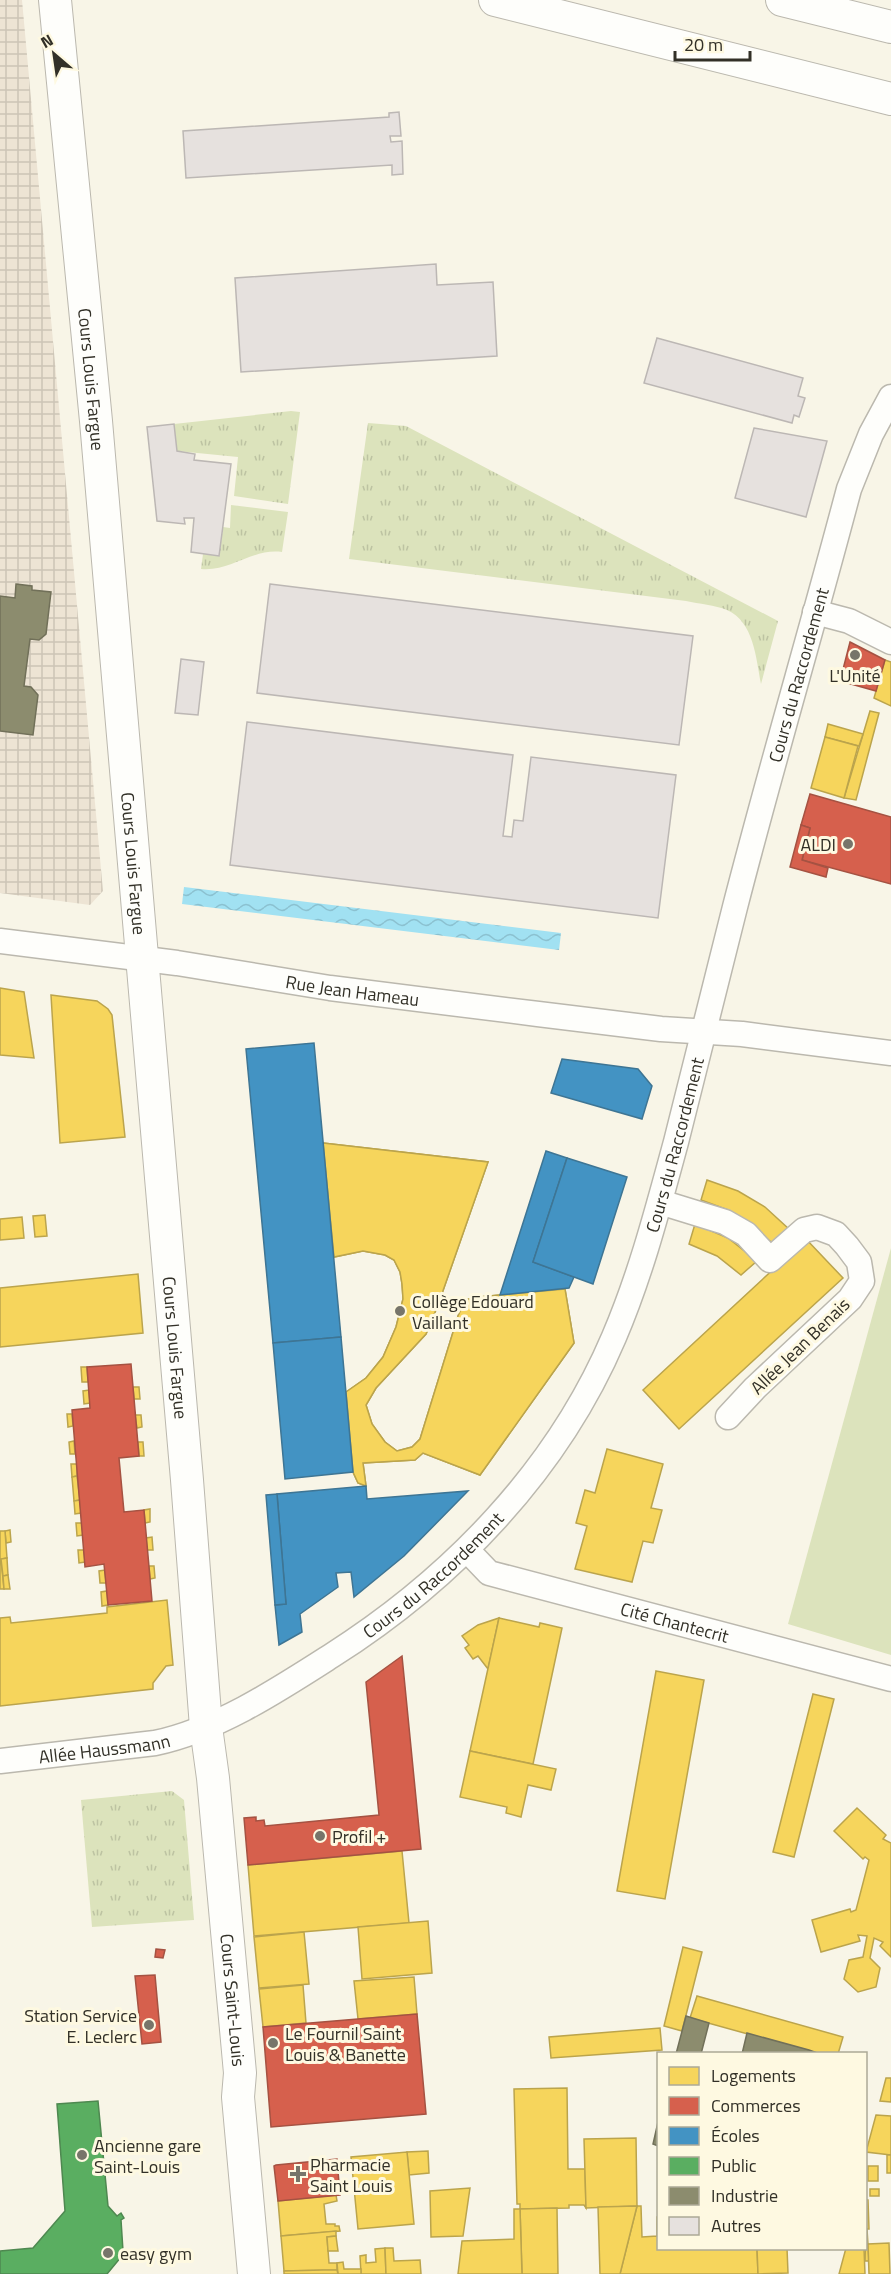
<svg xmlns="http://www.w3.org/2000/svg" width="891" height="2274" viewBox="0 0 891 2274" font-family="'Titillium Web',sans-serif">
<style>
.industrial{fill:url(#industrial-grid)}
.grass{fill:url(#grass-tufts)}
.green{fill:#dce3bc}
.water{fill:url(#water-waves)}
.homes{fill:#f6d55c;stroke:#bba44c;stroke-width:1.5}
.shops{fill:#d6604d;stroke:#a55242;stroke-width:1.5}
.schools{fill:#4393c3;stroke:#3e7594;stroke-width:1.5}
.public{fill:#5aae61;stroke:#4e8850;stroke-width:1.5}
.industry{fill:#8c8c6e;stroke:#717059;stroke-width:1.5}
.building{fill:#e6e1de;stroke:#bcb7b4;stroke-width:1.5}
.lines{fill:none;stroke-linecap:round;stroke-linejoin:round}
.minor-casing{stroke:#bbb8ae;stroke-width:27}
.major-casing{stroke:#bbb8ae;stroke-width:34}
.minor{stroke:#fefefb;stroke-width:24}
.major{stroke:#fefefb;stroke-width:32}
.poi-dot{fill:#77756a;stroke:#fef9e1;stroke-width:2}
.labels{text-anchor:middle;dominant-baseline:central;stroke-width:6;stroke-linejoin:round;paint-order:stroke}
.street-label{font-size:18px;fill:#323027;stroke:#fef9e1}
.poi-label{font-size:18px;fill:#323027;stroke:#fef9e1;text-anchor:start}
</style>
<defs>
<pattern id="industrial-grid" width="8" height="8" patternUnits="userSpaceOnUse" patternTransform="scale(1.5)"><rect width="8" height="8" fill="#ede4d4"/><path d="M0 4h8M4 0v8" fill="none" stroke="#ccc4b6"/></pattern>
<pattern id="grass-tufts" width="24" height="20" patternUnits="userSpaceOnUse" patternTransform="scale(1.5)"><rect width="24" height="20" fill="#dce3bc"/><path d="M3 7l-1-3M5 7V3M7 7l1-3M15 17l-1-3M17 17v-4M19 17l1-3" fill="none" stroke="#bdc3a2"/></pattern>
<pattern id="water-waves" width="16" height="10" patternUnits="userSpaceOnUse" patternTransform="scale(1.5)"><rect width="16" height="10" fill="#a1e1f2"/><path d="M0 5q4-4 8 0t8 0" fill="none" stroke="#8bc1d0"/></pattern>
</defs>
<rect width="100%" height="100%" fill="#f8f5e7"/>
<path class="industrial" d="M0,0h22l81,891 -13,14 -90,-12z"/>
<g class="grass">
<path d="M291,411l9,1 -12,92 -54,-8 4,-39 -61,-6 -3,-27z"/>
<path d="M368,423l38,3 372,195 -17,63c-5,-26 -7,-62 -34,-74 -12,-5 -28,-6 -41,-9l-337,-42z"/>
<path d="M231,505l57,7 -6,40c-29,-4 -52,20 -81,17l2,-15 16,2 4,-29 7,1z"/>
<path d="M172,1791l12,9 10,120 -102,7 -11,-127z"/>
</g>
<path class="green" d="M891,1248v407l-103,-31z"/>
<path class="water" d="M184,887l377,46 -2,17 -377,-46z"/>
<g class="homes">
<path d="M885,660l6,2v44l-17,-8z"/>
<path d="M870,711l9,2 -23,87 -12,-2z"/>
<path d="M828,724l35,10 -4,12 -34,-9z"/>
<path d="M825,737l33,9 -14,52 -33,-10z"/>
<path d="M0,988l24,4 10,66 -34,-3z"/>
<path d="M51,995l46,6 11,8 4,6 13,122 -65,6z"/>
<path d="M323,1143l165,19 -50,143 -12,29 -50,54 -10,17 6,19 13,18 12,9 15,-4 8,-8 38,-123 7,-16 14,-3 86,-8 9,54 -94,132 -57,-22 -8,7 -52,3 3,23 -8,-3 -5,-11 -7,-80 20,-14 17,-21 13,-30 7,-28 -1,-15 -2,-12 -6,-12 -9,-5 -22,-4 -29,6z"/>
<path d="M323,1143l165,19 -50,143 -12,29 -50,54 -10,17 6,19 13,18 12,9 15,-4 8,-8 38,-123 7,-16 14,-3 86,-8 9,54 -94,132 -57,-22 -8,7 -52,3 3,23 -8,-3 -5,-11 -7,-80 20,-14 17,-21 13,-30 7,-28 -1,-15 -2,-12 -6,-12 -9,-5 -22,-4 -29,6z"/>
<path d="M707,1180l31,11 27,16 25,23 -16,14 -46,-34 -27,-10z"/>
<path d="M45,1215l2,21 -12,1 -2,-21z"/>
<path d="M22,1217l2,21 -24,2v-21z"/>
<path d="M695,1224l33,14 29,23 -16,14 -24,-19 -28,-12z"/>
<path d="M806,1239l37,39 -164,151 -36,-39z"/>
<path d="M138,1274l5,59 -143,14v-59z"/>
<path d="M81,1367h6l1,15h-6z"/>
<path d="M133,1387h6l1,12h-6z"/>
<path d="M89,1390l1,13 -6,1 -1,-13z"/>
<path d="M67,1414h5l1,12 -5,1z"/>
<path d="M135,1415h6l1,12 -5,1z"/>
<path d="M74,1441l1,13h-5l-1,-12z"/>
<path d="M138,1442h5l1,14h-5z"/>
<path d="M607,1449l56,15 -12,44 11,2 -9,33 -10,-2 -11,41 -57,-13 12,-43 -11,-3 9,-33 10,3z"/>
<path d="M71,1464h6v12l-5,1z"/>
<path d="M77,1476l3,24 -6,1 -2,-24z"/>
<path d="M80,1500l1,13 -6,1 -1,-13z"/>
<path d="M150,1509v13l-5,1 -1,-13z"/>
<path d="M76,1523h6l1,12 -6,1z"/>
<path d="M10,1530l1,12 -5,1 -1,-12z"/>
<path d="M0,1531h5l2,27 -6,1 3,30h-4z"/>
<path d="M152,1537l1,13h-6l-1,-12z"/>
<path d="M78,1550h6l1,12 -6,1z"/>
<path d="M7,1558l1,17 -5,1 -2,-17z"/>
<path d="M149,1566h5l1,12 -5,1z"/>
<path d="M105,1570l1,13h-6l-1,-12z"/>
<path d="M8,1575l2,14h-6l-1,-13z"/>
<path d="M107,1591l1,14 -6,1 -1,-14z"/>
<path d="M167,1600l6,65 -7,1 -13,17v6l-153,17v-88l10,-1 1,6 96,-10v-6z"/>
<path d="M499,1618l-11,51 -10,-13 -5,3 -8,-11 4,-3 -7,-9 16,-11z"/>
<path d="M499,1618l40,9 1,-4 22,5 -29,136 -63,-13z"/>
<path d="M656,1671l48,9 -39,219 -48,-8z"/>
<path d="M813,1694l21,5 -40,158 -21,-5z"/>
<path d="M470,1751l86,18 -5,21 -23,-5 -7,32 -15,-4 1,-6 -47,-10z"/>
<path d="M857,1808l29,27 -3,4 8,4v114l-11,-11 3,-4 -9,-4 -4,20 10,10 -4,19 -18,5 -14,-13 5,-19 14,-3 4,-21 -9,-1 2,6 -39,11 -9,-32 38,-11 1,3 5,-2 13,-50 -4,-3 -2,2 -29,-28z"/>
<path d="M402,1851l7,72 -155,13 -6,-71z"/>
<path d="M428,1921l4,52 -70,6 -4,-52z"/>
<path d="M304,1932l5,52 -50,4 -5,-51z"/>
<path d="M683,1947l19,5 -20,79 -18,-5z"/>
<path d="M414,1977l3,37 -59,5 -4,-38z"/>
<path d="M303,1985l3,38 -43,4 -4,-38z"/>
<path d="M697,1996l146,41 -5,17h-18l-130,-36z"/>
<path d="M660,2028l2,22 -111,8 -2,-21z"/>
<path d="M886,2078h5v24l-11,-1z"/>
<path d="M567,2088l1,81h17l1,39 -2,-3h-15v3l-49,1v-5h-3l-3,-115z"/>
<path d="M876,2115l15,1v39l-25,-3z"/>
<path d="M636,2138l1,68 -51,2 -2,-69z"/>
<path d="M428,2151l1,22 -20,2 -2,-23z"/>
<path d="M407,2152l7,72 -56,5 -7,-72z"/>
<rect x="887" y="2155" width="4" height="18"/>
<rect x="868" y="2166" width="10" height="15"/>
<path d="M470,2188l-7,48 -32,1 -1,-46z"/>
<rect x="870" y="2189" width="9" height="7"/>
<path d="M336,2195l1,6 -13,3 2,20h9v2h4l1,5 -59,5 -3,-35z"/>
<path d="M866,2200h2l1,29h-3z"/>
<path d="M637,2206h4l1,31 15,-1v-19h1v31h99l1,26h-138z"/>
<path d="M637,2206l-17,68h-20l-2,-67z"/>
<path d="M557,2208l1,66h-36l-2,-65z"/>
<path d="M514,2209h6l2,65h-64l4,-33 52,-2z"/>
<path d="M866,2229h1l2,32h-4z"/>
<path d="M336,2231v5l-9,1 2,26h8v7l-53,1 -3,-35z"/>
<path d="M336,2236l2,15h-10l-1,-14z"/>
<path d="M889,2243l1,31h-21l-1,-30z"/>
<path d="M385,2248l1,26h-25l-1,-18 6,-1v8l10,-1 -1,-13z"/>
<path d="M385,2248h8l1,13 26,-1 1,14h-35z"/>
<path d="M757,2248h30l1,25 -30,1z"/>
<path d="M846,2248h18l1,26h-26z"/>
<path d="M343,2262l1,7h17v5h-23l-1,-11z"/>
<path d="M323,2270h14l1,4h-54v-3z"/>
</g>
<g class="shops">
<path d="M850,642l35,18 -9,31 -36,-10z"/>
<path d="M810,794l81,23v67l-89,-24 8,-32 -9,-3z"/>
<path d="M801,825l9,3 -8,32 26,8 -2,9 -36,-10z"/>
<path d="M131,1364l8,92 -20,2 5,54 20,-2 8,91 -44,4 -4,-41 -19,3 -13,-157 18,-2 -3,-41z"/>
<path d="M402,1656l19,193 -173,16 -4,-47 12,-1v4l8,-1 1,6 114,-11 -13,-133z"/>
<path d="M156,1949l9,1 -2,8 -8,-1z"/>
<path d="M155,1975l6,67 -19,2 -7,-68z"/>
<path d="M417,2014l9,100 -155,13 -8,-100z"/>
<path d="M337,2159l3,36 -62,6 -4,-35 2,-1z"/>
</g>
<g class="schools">
<path d="M314,1043l27,294 -68,6 -27,-294z"/>
<path d="M562,1059l76,10 14,17 -10,33 -91,-26z"/>
<path d="M546,1151l21,7 -34,104 41,15 -5,11 -69,7z"/>
<path d="M567,1158l60,19 -34,107 -60,-22z"/>
<path d="M341,1337l12,135 -68,7 -12,-136z"/>
<path d="M366,1486l1,13 101,-8 -64,65 -50,41 -3,-25 -15,1 2,14 -38,27 2,18 -23,13 -4,-40 11,-1 -9,-110z"/>
<path d="M277,1494l9,110 -11,1 -9,-110z"/>
</g>
<path class="public" d="M98,2101l10,105 9,10 4,-3 3,5 -3,2 2,31 4,1 -3,6 -3,-1 -14,17h-107v-23l33,-3 32,-37 -8,-107z"/>
<g class="industry">
<path d="M16,584l16,2v4l19,2 -5,42 -7,6 -9,-1 -6,47 7,1 7,8 -5,40 -33,-4v-135l15,2z"/>
<path d="M686,2016l23,7 -8,31h-25z"/>
<path d="M747,2033l62,17 11,4h-78z"/>
<path d="M658,2122v24l-5,-2z"/>
</g>
<g class="building">
<path d="M399,112l2,24h-11l1,6 11,-1 1,33 -11,1v-10l-206,13 -3,-47 206,-14v-4z"/>
<path d="M436,264l1,21 56,-3 4,74 -256,16 -6,-94z"/>
<path d="M657,338l146,40 -5,18 7,2 -6,19 -5,-2 -2,8 -148,-40z"/>
<path d="M174,424l3,27 18,3 -1,6 37,4 -12,92 -28,-4 3,-34h-10l1,6 -28,-3 -10,-94z"/>
<path d="M754,428l73,13 -21,76 -71,-19z"/>
<path d="M270,584l423,52 -14,109 -422,-52z"/>
<path d="M181,659l23,3 -6,53 -23,-2z"/>
<path d="M247,722l266,33 -10,81 9,1 2,-17 9,1 8,-64 145,18 -18,143 -428,-53z"/>
</g>
<g class="lines">
<defs>
<g id="minor">
<path d="M815,612l34,9 42,21"/>
<path id="s1" d="M0,941l177,22 153,25 208,26 123,15 81,5 149,19"/>
<path d="M660,1202l65,20 21,12 24,26 34,-30 13,-3 19,7 11,12 12,16 3,19 -12,18 -95,89 -27,29"/>
<path id="s2" d="M467,1550l22,23 402,106"/>
<path id="s3" d="M0,1761l155,-18c62,-13 123,-53 176,-87 121,-77 226,-185 283,-319 27,-63 44,-129 62,-195 20,-78 39,-157 59,-235 36,-140 77,-278 114,-418l22,-55 20,-37"/>
</g>
<g id="major">
<path id="s4" d="M55,0l41,421 91,1059 19,247 7,51 27,295 -2,24 16,177"/>
<path d="M495,0l396,99"/>
<path d="M782,0l109,27"/>
</g>
</defs>
<use href="#minor" class="minor-casing"/>
<use href="#major" class="major-casing"/>
<use href="#minor" class="minor"/>
<use href="#major" class="major"/>
</g>
<g class="poi-dot">
<circle cx="855" cy="655" r="6"/>
<circle cx="848" cy="844" r="6"/>
<circle cx="400" cy="1311" r="6"/>
<circle cx="320" cy="1836" r="6"/>
<circle cx="149" cy="2025" r="6"/>
<circle cx="273" cy="2043" r="6"/>
<circle cx="82" cy="2155" r="6"/>
<path d="M295 2165h6v6h6v6h-6v6h-6v-6h-6v-6h6z"/>
<circle cx="108" cy="2253" r="6"/>
</g>
<g class="labels">
<g class="street-label">
<text stroke="none"><textPath href="#s4" startOffset="381">Cours Louis Fargue</textPath></text>
<text stroke="none"><textPath href="#s3" startOffset="1474">Cours du Raccordement</textPath></text>
<text stroke="none"><textPath href="#s4" startOffset="867">Cours Louis Fargue</textPath></text>
<text stroke="none"><textPath href="#s1" startOffset="356">Rue Jean Hameau</textPath></text>
<text stroke="none"><textPath href="#s3" startOffset="988">Cours du Raccordement</textPath></text>
<text transform="translate(800 1346) rotate(-44)">Allée Jean Benais</text>
<text stroke="none"><textPath href="#s4" startOffset="1353">Cours Louis Fargue</textPath></text>
<text stroke="none"><textPath href="#s3" startOffset="484">Cours du Raccordement</textPath></text>
<text stroke="none"><textPath href="#s2" startOffset="224">Cité Chantecrit</textPath></text>
<text stroke="none"><textPath href="#s3" startOffset="105">Allée Haussmann</textPath></text>
<text stroke="none"><textPath href="#s4" startOffset="2008">Cours Saint-Louis</textPath></text>
</g>
<g class="poi-label">
<text x="855" y="675" text-anchor="middle">L'Unité</text>
<text x="836" y="844" text-anchor="end">ALDI</text>
<text x="412" y="1301">Collège Edouard<tspan x="412" dy="21">Vaillant</tspan></text>
<text x="332" y="1836">Profil +</text>
<text x="137" y="2015" text-anchor="end">Station Service<tspan x="137" dy="21">E. Leclerc</tspan></text>
<text x="285" y="2033">Le Fournil Saint<tspan x="285" dy="21">Louis &amp; Banette</tspan></text>
<text x="94" y="2145">Ancienne gare<tspan x="94" dy="21">Saint-Louis</tspan></text>
<text x="310" y="2164">Pharmacie<tspan x="310" dy="21">Saint Louis</tspan></text>
<text x="120" y="2253">easy gym</text>
</g>
</g>
<rect x="657" y="2052" width="210" height="198" fill="#fef9e1" stroke="#aca997" stroke-width="1.5"/>
<rect x="669" y="2067" width="30" height="18" fill="#f6d55c" stroke="#aca997" stroke-width="1.5"/>
<text x="711" y="2082" font-size="18" fill="#323027">Logements</text>
<rect x="669" y="2097" width="30" height="18" fill="#d6604d" stroke="#aca997" stroke-width="1.5"/>
<text x="711" y="2112" font-size="18" fill="#323027">Commerces</text>
<rect x="669" y="2127" width="30" height="18" fill="#4393c3" stroke="#aca997" stroke-width="1.5"/>
<text x="711" y="2142" font-size="18" fill="#323027">Écoles</text>
<rect x="669" y="2157" width="30" height="18" fill="#5aae61" stroke="#aca997" stroke-width="1.5"/>
<text x="711" y="2172" font-size="18" fill="#323027">Public</text>
<rect x="669" y="2187" width="30" height="18" fill="#8c8c6e" stroke="#aca997" stroke-width="1.5"/>
<text x="711" y="2202" font-size="18" fill="#323027">Industrie</text>
<rect x="669" y="2217" width="30" height="18" fill="#e6e1de" stroke="#aca997" stroke-width="1.5"/>
<text x="711" y="2232" font-size="18" fill="#323027">Autres</text>
<g transform="translate(54 54) rotate(331)" stroke="#fef9e1" stroke-width="4.5" paint-order="stroke">
<path d="M0-4.5L10 22L0 15L-10 22Z" fill="#323027"/>
<text y="-9" font-size="16" font-weight="bold" text-anchor="middle" fill="#323027">N</text>
</g>
<path d="M675 51v9h75v-9" fill="none" stroke="#323027" stroke-width="3"/>
<text x="684" y="51" font-size="18" fill="#323027" stroke="#fef9e1" stroke-width="4.5" paint-order="stroke">20 m</text>
</svg>
